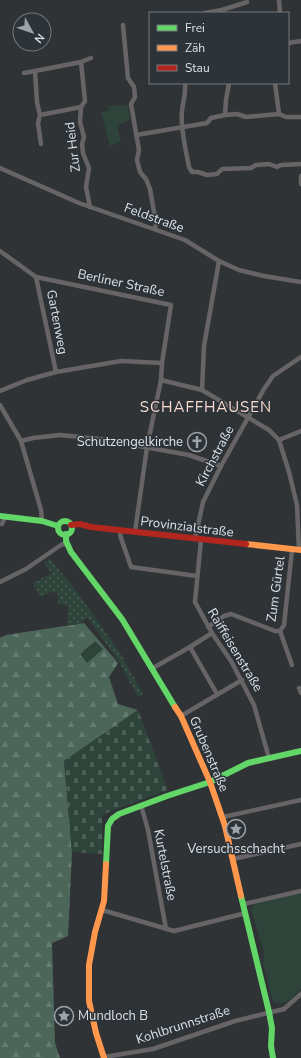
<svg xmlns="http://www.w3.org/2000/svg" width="301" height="1058" viewBox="0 0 301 1058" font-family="'Nunito Sans',sans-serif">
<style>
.forest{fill:url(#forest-firs)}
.cemetery{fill:url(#cemetery-stones)}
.park{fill:#2e443b}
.garden{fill:url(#garden-dots)}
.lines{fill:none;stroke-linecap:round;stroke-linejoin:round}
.street{stroke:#676466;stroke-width:4.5}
.fast{stroke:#63d668;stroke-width:6}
.slow{stroke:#ff974d;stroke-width:6}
.jam{stroke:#b3261e;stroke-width:6}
.labels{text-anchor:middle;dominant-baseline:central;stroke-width:3;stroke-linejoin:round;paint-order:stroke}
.street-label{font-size:13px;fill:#dce1e5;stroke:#2c3339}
.poi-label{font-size:13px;fill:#dce1e5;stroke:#2c3339;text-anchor:end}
.quarter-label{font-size:15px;letter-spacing:1px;fill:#fbdbce;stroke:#2c3339}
</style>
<defs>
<pattern id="forest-firs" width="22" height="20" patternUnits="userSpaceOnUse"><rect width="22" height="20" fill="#4c675a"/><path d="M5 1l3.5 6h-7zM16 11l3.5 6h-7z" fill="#657c72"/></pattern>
<pattern id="cemetery-stones" width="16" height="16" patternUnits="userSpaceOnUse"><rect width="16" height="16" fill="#2e443b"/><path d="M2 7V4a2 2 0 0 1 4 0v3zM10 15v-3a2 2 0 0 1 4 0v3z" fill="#4c5f57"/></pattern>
<pattern id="garden-dots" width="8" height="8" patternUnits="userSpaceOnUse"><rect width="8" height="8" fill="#2e443b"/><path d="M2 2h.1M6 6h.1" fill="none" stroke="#4c5f57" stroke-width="1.8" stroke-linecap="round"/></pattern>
</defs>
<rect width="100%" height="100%" fill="#2f3336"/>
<path class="forest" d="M84,623l34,40 -9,14 9,27 20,6 -74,51 8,91 -4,84 -16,7 3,100 5,15h-60v-420l6,-3z"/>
<path class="cemetery" d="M138,710l30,80 -36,13 -30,12v39l-30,-2 -8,-91z"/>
<g class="park">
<path d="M128,105l2,15 -13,6 4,16 -11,4 -9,-34 8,-1 -1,-5z"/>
<path d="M95,641l8,8 -16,14 -7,-9z"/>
<path d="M301,893v96c-9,9 -14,17 -28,13l-10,-38 1,-12 -13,-42 3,-6z"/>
</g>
<path class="garden" d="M50,559l27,33 43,61 23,41 -5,3 -17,-32 -33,-47 -10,6 -11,2 1,-20 -10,-2v-11l-8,-1 -10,5 -7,-14 19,-10 -8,-10z"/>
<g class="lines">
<g class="street">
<path d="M279,0l1,13"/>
<path d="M222,10l25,-8"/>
<path d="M205,13l17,-3 2,3"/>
<path d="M123,25l5,53 6,9 1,10 -4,7 8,46 -2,10 3,12 6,7 4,10 6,34 -1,6"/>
<path d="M288,43l13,-2"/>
<path d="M81,62l4,39 -4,6"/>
<path d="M24,73l11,-2"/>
<path d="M185,83c1,12 -2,17 -3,28 -2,16 4,40 7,56l3,5h6l9,3 10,-1 5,-5 29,-1 5,-3 13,-1 8,3 4,-2 20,-1"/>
<path d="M275,83l4,31"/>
<path d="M40,115l41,-8 -1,15 4,15 -2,7 1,9 6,15 -3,19 4,20"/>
<path d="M225,115l1,-15 3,-17"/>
<path d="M136,135l71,-12 4,-5 14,-3 12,-1 9,3 33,-3 7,3h15"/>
<path d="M41,144l-3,-21 2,-8 -3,-13 -2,-31 46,-9 10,-4"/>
<path d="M0,168l79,35 106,37 34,21 20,9 25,6 37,6"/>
<path d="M301,176v8"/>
<path d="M0,251l36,26 135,28 -9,58 -1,17 -14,67 -12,85"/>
<path d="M36,277l20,95"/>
<path d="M161,380l41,10 67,40 10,10"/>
<path d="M202,390l2,-44 15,-85"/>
<path d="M0,391l27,-11 29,-8 65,-11 41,2"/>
<path d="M0,405l21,36 20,69 1,11"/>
<path d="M21,441l12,-3 27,-3 40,4 89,16 32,11"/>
<path d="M0,524h2l3,-7"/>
<path d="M122,530l-2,5 11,32 66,9"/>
<path d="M195,539l8,-37 18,-36 43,-77 9,-13 28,-19"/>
<path d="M201,540l-6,62 17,31 19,28 23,44 15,53"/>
<path d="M299,550l-2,-45 -8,-33 -10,-32 22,-9"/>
<path d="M0,582l26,-13 35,-24 6,-2"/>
<path d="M208,627l16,-11 7,-2 44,17h5l4,-6 8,-75"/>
<path d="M280,631l12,34"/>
<path d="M190,647l27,47"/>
<path d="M153,668l37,-21 22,-14"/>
<path d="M299,688l2,5"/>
<path d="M181,716l61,-36"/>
<path d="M141,805l7,25 18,99"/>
<path d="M223,817l78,-17"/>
<path d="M233,859l68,-15"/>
<path d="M244,904l57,-13"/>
<path d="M102,910l72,21 72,-18"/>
<path d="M104,1057l49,-8 82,-28 49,-12 17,-15"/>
</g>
<g class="fast">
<path d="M0,516l42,5 16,5"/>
<circle cx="65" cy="528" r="7"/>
<path d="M66,534v7l5,11 51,67 53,88"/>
<path d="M106,864l2,-38 4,-7 7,-5 48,-18 43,-14 38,-19 53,-12"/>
<path d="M241,896l28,116 3,16 -1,18 2,12"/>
</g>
<g class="slow">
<path d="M246,544l55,6"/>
<path d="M175,707l6,9 29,66 15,44 16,70"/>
<path d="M104,1058l-8,-25 -7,-32v-36l6,-33 9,-31 2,-37"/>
</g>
<path class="jam" d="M71,525l9,-1 11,3 155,17"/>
</g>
<defs>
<symbol id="church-ring" viewBox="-11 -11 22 22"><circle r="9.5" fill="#2c3339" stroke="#9fa4a8" stroke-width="1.5"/><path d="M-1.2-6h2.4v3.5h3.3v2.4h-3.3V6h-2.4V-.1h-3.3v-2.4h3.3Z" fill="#9fa4a8"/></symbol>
<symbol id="sight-ring" viewBox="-11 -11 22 22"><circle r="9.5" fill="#2c3339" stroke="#9fa4a8" stroke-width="1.5"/><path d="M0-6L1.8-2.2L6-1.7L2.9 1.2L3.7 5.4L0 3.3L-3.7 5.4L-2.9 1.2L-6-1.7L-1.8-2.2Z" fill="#9fa4a8"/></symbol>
</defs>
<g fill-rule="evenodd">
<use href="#church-ring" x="186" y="431" width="22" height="22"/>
<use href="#sight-ring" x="225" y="818" width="22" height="22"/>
<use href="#sight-ring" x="53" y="1005" width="22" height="22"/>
</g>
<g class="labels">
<g class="street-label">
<text transform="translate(73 147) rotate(-97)">Zur Heid</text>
<text transform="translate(154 218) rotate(20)">Feldstraße</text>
<text transform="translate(121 283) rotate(12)">Berliner Straße</text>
<text transform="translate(57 322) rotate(79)">Gartenweg</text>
<text transform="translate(215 456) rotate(-62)">Kirchstraße</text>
<text transform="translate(187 527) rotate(7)">Provinzialstraße</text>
<text transform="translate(276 589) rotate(-82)">Zum Gürtel</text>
<text transform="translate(235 650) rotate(59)">Raiffeisenstraße</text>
<text transform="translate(209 754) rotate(67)">Grubenstraße</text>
<text transform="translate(165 865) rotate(79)">Kurtelstraße</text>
<text transform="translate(183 1025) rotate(-18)">Kohlbrunnstraße</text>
</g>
<g class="poi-label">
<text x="183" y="442">Schutzengelkirche</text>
<text x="236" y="849" text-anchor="middle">Versuchsschacht</text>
<text x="78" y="1016" text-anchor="start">Mundloch B</text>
</g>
<g class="quarter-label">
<text x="206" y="407">SCHAFFHAUSEN</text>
</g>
</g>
<rect x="149" y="12" width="140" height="72" fill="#2c3339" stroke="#72797e"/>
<rect x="157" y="25" width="20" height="6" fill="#63d668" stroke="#72797e"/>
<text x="185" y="32" font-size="12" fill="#dce1e5">Frei</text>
<rect x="157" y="45" width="20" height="6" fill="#ff974d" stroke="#72797e"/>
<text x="185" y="52" font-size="12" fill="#dce1e5">Zäh</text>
<rect x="157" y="65" width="20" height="6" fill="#b3261e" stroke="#72797e"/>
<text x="185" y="72" font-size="12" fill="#dce1e5">Stau</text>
<g transform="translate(32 32) rotate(130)"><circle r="19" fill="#2c3339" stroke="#72797e"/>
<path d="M0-3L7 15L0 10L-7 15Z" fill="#9fa4a8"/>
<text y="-6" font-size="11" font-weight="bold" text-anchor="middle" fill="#dce1e5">N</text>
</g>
</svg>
